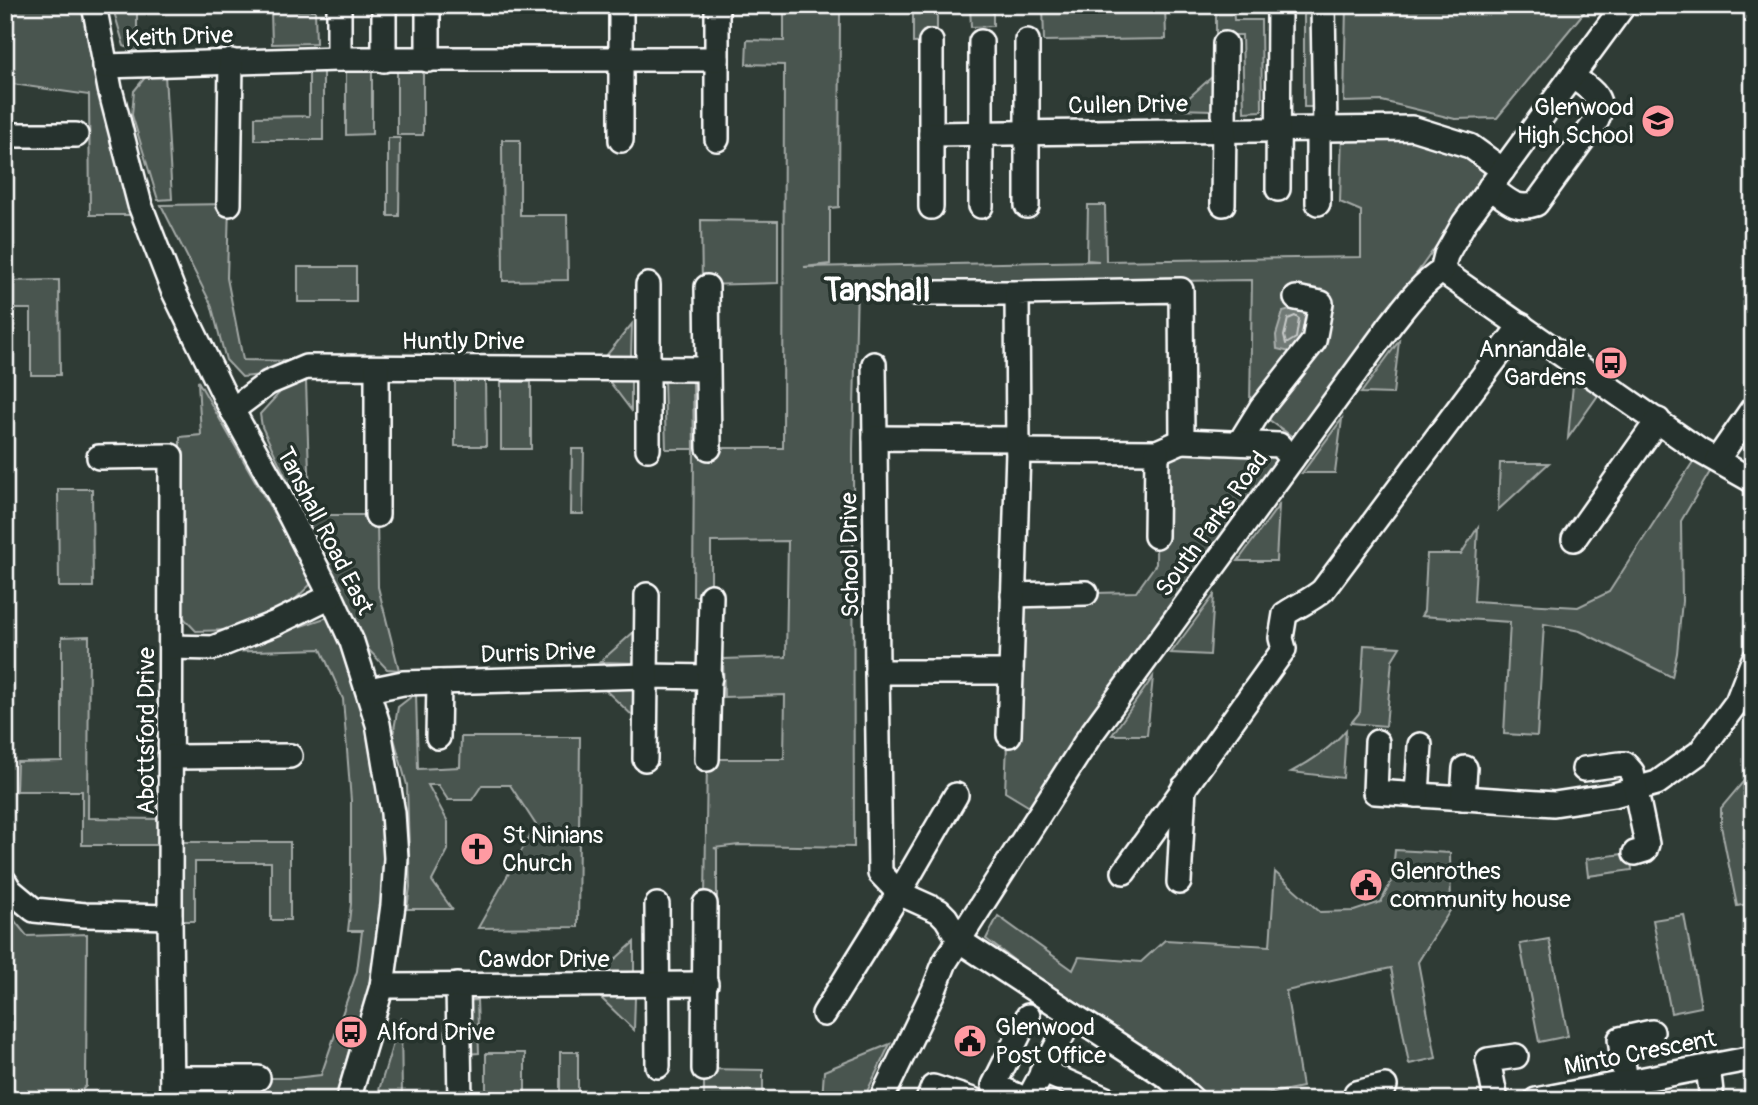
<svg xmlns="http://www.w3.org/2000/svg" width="1758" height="1105" viewBox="0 0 1758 1105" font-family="Pangolin,sans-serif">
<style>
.green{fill:#4a544f;stroke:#a4aaa7;stroke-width:2}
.water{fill:#707975;stroke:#a9afac;stroke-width:2}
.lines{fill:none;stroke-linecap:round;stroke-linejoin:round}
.shore{stroke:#c6c9c8;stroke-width:2}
.minor-casing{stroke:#fff;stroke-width:28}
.minor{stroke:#26332d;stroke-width:23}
.labels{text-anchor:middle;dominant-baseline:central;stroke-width:7;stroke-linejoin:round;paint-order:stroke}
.street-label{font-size:24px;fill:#fff;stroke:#26332d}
.poi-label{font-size:24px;fill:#fff;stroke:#26332d;text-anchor:start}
.district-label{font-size:32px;font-weight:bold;fill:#fff;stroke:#26332d}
</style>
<rect width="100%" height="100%" fill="#2f3b35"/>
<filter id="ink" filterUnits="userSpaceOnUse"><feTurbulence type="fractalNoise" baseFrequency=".0143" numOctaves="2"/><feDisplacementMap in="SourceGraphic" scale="14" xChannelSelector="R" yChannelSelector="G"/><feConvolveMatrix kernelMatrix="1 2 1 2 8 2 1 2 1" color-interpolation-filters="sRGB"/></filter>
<g filter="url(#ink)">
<g class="green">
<path d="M5,5h83l46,210h-44l-1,-120 -84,-12z"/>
<path d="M112,5h25v47l-13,-6z"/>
<path d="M913,5h24v37l-24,1z"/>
<path d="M970,5h23v21l-22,1z"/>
<path d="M1043,5h122l1,34 -122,2z"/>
<path d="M1216,5h17l1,15h27l1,91 -18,1 -2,-77h-26z"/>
<rect x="1304" y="5" width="15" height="102"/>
<path d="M1346,5h244l-93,113 -42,1 -73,-18 -38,1z"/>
<path d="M315,10l1,33 -44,1 -1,-33z"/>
<path d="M784,13h56l-1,194 -9,1v56l-26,3 295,-6 -12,-1 1,-55h17l1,56 255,-4v-46l-21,-9 2,-73 70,-1 76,32 -8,25 -183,255 -47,-34 2,-126 -395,5 -4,164 1,398 -115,-2 -25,3 3,1v52l-12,-1 2,-141h77l1,-64 -61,2 -1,-38 63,-2 2,-116 -77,1v54h-18l1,-147h-28l-2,-70h29l1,69h89l1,-383 -38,-1 1,-24 37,1z"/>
<path d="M346,65h26v69l-26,1z"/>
<rect x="397" y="65" width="26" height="70"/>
<path d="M309,69h14v71h-68v-23l54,-1z"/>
<path d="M165,74l7,125 -14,1 -26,-85 2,-24 13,-16z"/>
<path d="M1214,75l-1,35 -37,-1z"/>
<path d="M388,138h12l-1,78h-11z"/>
<path d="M502,140h18v75h47l1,65 -65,1z"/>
<path d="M229,204l-2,74 16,82 49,1 -29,14 -21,2 -16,-17 -15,-56 -50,-99z"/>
<path d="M701,220l77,1v62l-76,2z"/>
<rect x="298" y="267" width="58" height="35"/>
<path d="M59,280l1,95h-29v-66h-26v-28z"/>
<path d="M632,324l-1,32h-25z"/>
<path d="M1399,341l-6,53 -32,-1z"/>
<path d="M1575,363l31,21 -38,54z"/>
<path d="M606,377l25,1v32z"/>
<path d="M455,378h30l1,68h-31z"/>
<path d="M198,381l115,201 -30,29 -51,19 -36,1 -16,-17v-177l21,-2z"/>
<path d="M306,381l4,120 12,14h55l1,72 21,83 -12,-1 -20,-21 -105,-221 -2,-13 21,-23z"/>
<rect x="501" y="382" width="30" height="67"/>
<path d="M1342,419l-7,54h-33z"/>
<path d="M572,449h12l-1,65h-12z"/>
<path d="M1700,451l17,9 -36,61 1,80 -5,52 -5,24 -92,-46 -36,-7 -7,112 -33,-2 6,-112 -89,-6 3,-5 3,-57h34l17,-27 -4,74 104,6 31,-15z"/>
<path d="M1157,452l131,2 -255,355 -28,-17 8,-197 123,-3 20,-28z"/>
<path d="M1500,463h49l-51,47z"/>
<path d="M58,489h34l1,98h-34z"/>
<path d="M1279,505l-3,56h-38z"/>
<path d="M1214,595l-4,60 -39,-2z"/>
<path d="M331,616l43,110 12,84 -1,114 -10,67 -18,31 -22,78h-77v-22h36l27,-3 36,-104 5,-40h-14l3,-27v-103l-8,-102 -22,-50 -98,3z"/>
<path d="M636,630v33l-36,-1z"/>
<path d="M89,636l-1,182 71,1v26h-77v-54h-66l1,-29 45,-1v-124z"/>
<path d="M1364,645l36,2 -8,13 -6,66 -35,-3 9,-11z"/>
<path d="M1153,677l-6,58h-35z"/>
<path d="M601,686h35l-1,32z"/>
<path d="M416,693l2,76 42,-2 1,-30h119l-2,190 -100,1 58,-103 -26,-40h-28l-10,15h-24l-10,-15h-10l20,37v28l-16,31 20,28h-45l3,-22 -3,-102 -14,-50 5,-28z"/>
<path d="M1346,730l-3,48 -52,-6c21,-11 39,-23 55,-42z"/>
<path d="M1753,770v133l-16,3 -16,-80v-18z"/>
<path d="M183,842h107v78h-19v-58h-76v59h-12z"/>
<path d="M1395,850l55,3 1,56 -33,53 18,96 -27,6 -18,-96 -105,23 16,96 -43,9v4h-60l-213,-161 12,-23 75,54 6,-13 62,5 24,-22 105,6 5,-74 45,40 34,-1 27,-9 11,-22z"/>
<path d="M1630,853l2,17 -44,6 -2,-17z"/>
<path d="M5,909l22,27 60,-2 -1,152 -15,14h-66z"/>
<path d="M1684,915l17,92 -30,6 -18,-93z"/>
<path d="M1549,939l19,97 -29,6 -19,-98z"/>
<path d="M634,942v32h-35z"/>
<path d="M600,997l35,1 -1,32z"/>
<path d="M477,1000l2,53 -12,1 -2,-53z"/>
<path d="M401,1017l1,83h-26z"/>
<path d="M890,1044l-27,56h-41l2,-29z"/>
<rect x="560" y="1052" width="18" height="48"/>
<path d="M486,1053h39v47h-27v-5h-12z"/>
<path d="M704,1069l59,1v30h-59z"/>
</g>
<path class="water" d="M1297,308l9,5c1,18 -1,28 -16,39l-13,-3 -1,-14 7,-23z"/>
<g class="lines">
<path class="shore" d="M1295,316l4,3 -3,19 -10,6 -2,-8 4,-17z"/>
<defs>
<g id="minor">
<path d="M94,5l16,84 30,116 33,85 53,109 53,95 52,102 21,46 26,82 15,89 3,45 -3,47 -11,81 -34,114"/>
<path d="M428,5v55"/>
<path d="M621,5v135"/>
<path d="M717,5v134"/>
<path d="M1323,5l2,124"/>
<path d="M1027,41v165"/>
<path d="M931,42v165"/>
<path d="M981,42v164"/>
<path d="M339,59v-54"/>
<path d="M384,60v-55"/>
<path d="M105,66l234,-7h378"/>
<path d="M1318,130v73"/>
<path d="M931,134l481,-6 58,18 33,24"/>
<path d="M5,135h71"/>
<path d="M1490,187c16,12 26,24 46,17l61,-84c9,-23 -7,-31 -24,-43"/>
<path d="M1278,189l1,-184"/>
<path d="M229,204l2,-143"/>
<path d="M1223,204l2,-160"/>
<path d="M1442,271l258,180 53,30"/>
<path d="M648,285v164"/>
<path d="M707,287l2,161"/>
<path d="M915,293h102"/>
<path d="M874,364l1,74"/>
<path d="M232,410l36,-27 38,-16 400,2"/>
<path d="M1240,442l21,-34 53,-67 7,-38 -25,-5"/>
<path d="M1018,451l139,1 25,-11"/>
<path d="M99,457l72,-1 -1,461 2,183"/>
<path d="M1717,460l36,-52"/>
<path d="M377,515v-147"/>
<path d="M1156,536l1,-84"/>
<path d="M1574,539l84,-119"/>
<path d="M1013,595l73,-2"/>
<path d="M172,647l41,1 63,-25 55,-27"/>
<path d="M877,672l-2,-234 143,1"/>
<path d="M1011,672h-134l3,201 19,20 40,18 7,7 14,23 209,137 24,22"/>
<path d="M369,690l34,-7 243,-7 64,1"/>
<path d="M1009,735l9,-284 -1,-158 164,-3 1,151 97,4 13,14"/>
<path d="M438,737l1,-55"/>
<path d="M1377,742l-2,50 179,12 60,-9 43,-12 43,-31 37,-50 16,-41"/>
<path d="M172,757l118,-1"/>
<path d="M645,759l2,-164"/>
<path d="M707,759l4,-163"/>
<path d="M1584,769l36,-5h5l7,8 15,72 -2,6 -10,3"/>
<path d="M1417,795l3,-50"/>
<path d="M1463,798l2,-30"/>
<path d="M1124,872l160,-223 -3,-11 4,-24c13,-9 27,-14 38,-24l198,-265"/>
<path d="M5,882l5,8 24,20 51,5 85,2"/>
<path d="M1179,882l5,-95"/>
<path d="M657,905l1,161"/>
<path d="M458,985l2,115"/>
<path d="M382,986l324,-2"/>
<path d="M824,1014l75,-121 57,-98"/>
<path d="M1708,1067l4,33"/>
<path d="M704,1069l1,-165"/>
<path d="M1042,1071l66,29"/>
<path d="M173,1078h85"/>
<path d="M1626,1083l-6,-44 32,-7"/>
<path d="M881,1100l53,-110 11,-28 144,-225 302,-413c16,-20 30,-40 51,-53l4,-16 18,-32 160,-218"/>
<path d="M928,1100l5,-13 40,13"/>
<path d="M1026,1100l-32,-15 34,-69"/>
<path d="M1028,1100l45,-85"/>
<path d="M1357,1100l-1,-7 29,-7"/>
<path d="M1496,1100l-8,-40 28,-4"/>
<path d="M1536,1100l217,-42"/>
</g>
</defs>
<use href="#minor" class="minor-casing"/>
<use href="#minor" class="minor"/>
</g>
</g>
<defs>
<symbol id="school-disc" viewBox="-11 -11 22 22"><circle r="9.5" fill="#ff9aa2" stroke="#26332d"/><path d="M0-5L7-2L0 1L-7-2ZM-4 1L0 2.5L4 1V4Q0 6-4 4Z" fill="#111"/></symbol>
<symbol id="bus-disc" viewBox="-11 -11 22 22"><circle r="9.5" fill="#ff9aa2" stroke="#26332d"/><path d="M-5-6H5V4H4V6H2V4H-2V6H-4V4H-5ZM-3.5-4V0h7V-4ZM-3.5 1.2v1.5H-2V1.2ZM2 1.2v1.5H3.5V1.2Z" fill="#111"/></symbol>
<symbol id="church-disc" viewBox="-11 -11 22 22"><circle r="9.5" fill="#ff9aa2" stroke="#26332d"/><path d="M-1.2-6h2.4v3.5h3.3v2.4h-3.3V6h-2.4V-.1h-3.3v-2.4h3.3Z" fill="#111"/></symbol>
<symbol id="civic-disc" viewBox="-11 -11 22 22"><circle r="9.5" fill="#ff9aa2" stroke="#26332d"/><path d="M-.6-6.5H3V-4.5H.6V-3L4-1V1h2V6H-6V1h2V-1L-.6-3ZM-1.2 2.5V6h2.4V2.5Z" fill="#111"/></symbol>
</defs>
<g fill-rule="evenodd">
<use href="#school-disc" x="1639" y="102" width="38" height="38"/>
<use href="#bus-disc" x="1592" y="344" width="38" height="38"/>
<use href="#church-disc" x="458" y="830" width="38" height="38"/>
<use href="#civic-disc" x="1347" y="866" width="38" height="38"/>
<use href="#bus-disc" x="332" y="1013" width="38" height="38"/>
<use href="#civic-disc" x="951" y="1022" width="38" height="38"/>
</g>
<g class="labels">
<g class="street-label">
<text transform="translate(179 37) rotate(-2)">Keith Drive</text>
<text transform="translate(1128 105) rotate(-1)">Cullen Drive</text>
<text x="463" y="341">Huntly Drive</text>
<text transform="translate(1212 524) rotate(-54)">South Parks Road</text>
<text transform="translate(325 531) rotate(63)">Tanshall Road East</text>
<text transform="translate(850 555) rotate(-91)">School Drive</text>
<text transform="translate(538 653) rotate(-2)">Durris Drive</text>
<text transform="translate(146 731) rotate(-90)">Abottsford Drive</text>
<text x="544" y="959">Cawdor Drive</text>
<text transform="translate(1640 1053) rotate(-11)">Minto Crescent</text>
</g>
<g class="poi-label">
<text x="1634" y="107" text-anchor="end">Glenwood<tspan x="1634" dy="28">High School</tspan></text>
<text x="1586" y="349" text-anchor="end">Annandale<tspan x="1586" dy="28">Gardens</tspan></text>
<text x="502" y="835">St Ninians<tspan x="502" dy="28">Church</tspan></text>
<text x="1390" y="871">Glenrothes<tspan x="1390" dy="28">community house</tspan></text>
<text x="995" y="1027">Glenwood<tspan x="995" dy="28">Post Office</tspan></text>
<text x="376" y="1032">Alford Drive</text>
</g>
<g class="district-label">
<text x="877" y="291">Tanshall</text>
</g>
</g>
<rect width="1758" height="1105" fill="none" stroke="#26332d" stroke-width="28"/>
<rect x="14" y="14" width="1730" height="1077" fill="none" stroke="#fff" stroke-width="2.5" filter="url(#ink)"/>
</svg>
